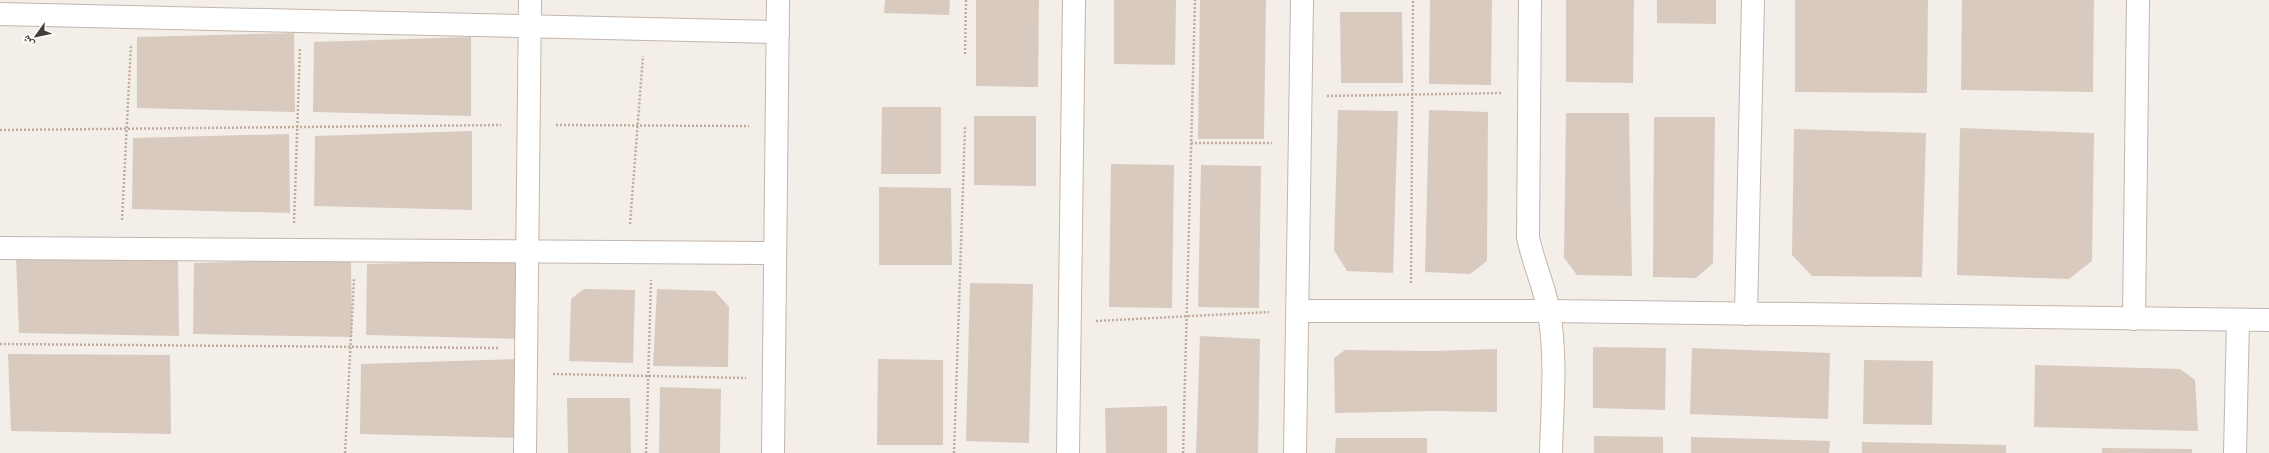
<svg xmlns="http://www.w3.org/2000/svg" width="2269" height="453" viewBox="0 0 2269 453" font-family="Manrope,'Noto Naskh Arabic',sans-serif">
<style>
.building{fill:#d9cac0}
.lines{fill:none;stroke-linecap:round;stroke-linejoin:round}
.minor-casing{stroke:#c2b6ad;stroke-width:24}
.path{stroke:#c1ac9b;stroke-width:2.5;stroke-dasharray:2 2;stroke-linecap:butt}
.minor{stroke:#fff;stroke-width:22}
</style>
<rect width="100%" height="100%" fill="#f4eee8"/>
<g class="building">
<path d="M885,0h65l-1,15 -65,-2z"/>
<path d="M976,0h63l-1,87 -62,-1z"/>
<path d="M1114,0h62l-1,65 -61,-1z"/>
<path d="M1200,0h66l-2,139h-66z"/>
<path d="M1430,0h62l-1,85 -62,-1z"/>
<path d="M1566,0h68l-1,83 -67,-1z"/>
<path d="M1657,0h59v24l-59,-1z"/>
<path d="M1795,0h133l-1,93 -132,-1z"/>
<path d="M1962,0h132l-1,92 -132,-2z"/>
<path d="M1340,12h62l1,71h-62z"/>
<path d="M294,33l1,79 -158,-4v-71z"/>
<path d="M471,37v79l-158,-4 1,-70z"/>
<path d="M882,107h59v67h-60z"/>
<path d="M1338,110l60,1 -5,162 -46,-2 -13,-21z"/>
<path d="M1429,110l59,2 -1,149 -17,13 -45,-2z"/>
<path d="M1566,113h63l3,163 -55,-1 -13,-17z"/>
<path d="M974,116h62v70l-62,-1z"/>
<path d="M1654,117h61l-2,146 -17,15 -43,-1z"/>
<path d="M1960,128l134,5 -2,128 -23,18 -112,-4z"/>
<path d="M1794,129l132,4 -4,144 -110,-1 -20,-21z"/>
<path d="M472,131v79l-158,-4 1,-70z"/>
<path d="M289,134l1,79 -158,-4 1,-71z"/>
<path d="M1111,164l63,1 -2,143 -63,-1z"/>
<path d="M1201,165l60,1 -2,142 -61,-1z"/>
<path d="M879,187l72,1 1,77h-73z"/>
<path d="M16,256l162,1 1,79 -160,-3z"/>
<path d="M351,259l1,78 -159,-3 1,-71z"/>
<path d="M523,260l1,79 -158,-4 1,-71z"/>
<path d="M970,283l63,1 -4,159 -63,-2z"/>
<path d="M584,289l51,1 -2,73 -64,-2 2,-62z"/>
<path d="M657,289l58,2 14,16 -1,60 -75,-1z"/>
<path d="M1200,336l60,3 -2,114h-62z"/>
<path d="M1593,347l73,1 -1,62 -72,-2z"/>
<path d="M1692,348l138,5 -2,66 -138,-5z"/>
<path d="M1497,349v63l-62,-1 -100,2 -1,-55 11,-8 88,1z"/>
<path d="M8,354l162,1 1,79 -160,-3z"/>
<path d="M518,359v79l-158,-4 1,-70z"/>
<path d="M878,359l65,1v85h-66z"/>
<path d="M1864,360l69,1 -1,64 -69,-1z"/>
<path d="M2035,365l145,4 15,11 3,51 -164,-4z"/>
<path d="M660,387l61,2 -1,64h-61z"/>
<path d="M567,398h63l1,55h-63z"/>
<path d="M1167,406v47h-61l-1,-45z"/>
<path d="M1594,436l69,1v16h-69z"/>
<path d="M1691,437l139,4 -1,12h-138z"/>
<path d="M1336,438h91v15h-92z"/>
<path d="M1862,442l144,3v8h-144z"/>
<path d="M2102,448l90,1v4h-90z"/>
</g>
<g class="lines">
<defs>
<g id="minor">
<path d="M1530,0l-2,237c5,26 17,50 21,76 8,46 3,94 2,140"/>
<path d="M0,14l778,18"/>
<path d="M0,248l775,5"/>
<path d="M1298,311h251l720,9"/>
<path d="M1746,314l7,-314"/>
<path d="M2134,319l4,-319"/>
<path d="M525,453l5,-453"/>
<path d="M773,453l5,-453"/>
<path d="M1068,453l6,-453"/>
<path d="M1295,453l7,-453"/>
<path d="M2235,453l3,-133"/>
</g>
</defs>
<use href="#minor" class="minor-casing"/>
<g class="path">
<path d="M965,54l1,-54"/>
<path d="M1327,96l175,-3"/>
<path d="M556,125l193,1"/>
<path d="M0,130l501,-5"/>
<path d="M1191,143h81"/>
<path d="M122,220l9,-176"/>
<path d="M294,223l6,-175"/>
<path d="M630,224l13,-168"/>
<path d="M1411,283l2,-283"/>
<path d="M1096,321l173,-9"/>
<path d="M0,344l498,4"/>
<path d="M553,374l193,4"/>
<path d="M345,453l9,-175"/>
<path d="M646,453l5,-173"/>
<path d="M954,453l11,-326"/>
<path d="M1183,453l12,-453"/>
</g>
<use href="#minor" class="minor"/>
</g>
<g transform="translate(36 36) rotate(237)" stroke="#ffffff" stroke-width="3" paint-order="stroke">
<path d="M0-3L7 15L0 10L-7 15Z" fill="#473d36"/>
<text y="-6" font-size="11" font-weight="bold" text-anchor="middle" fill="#473d36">ش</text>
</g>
</svg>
